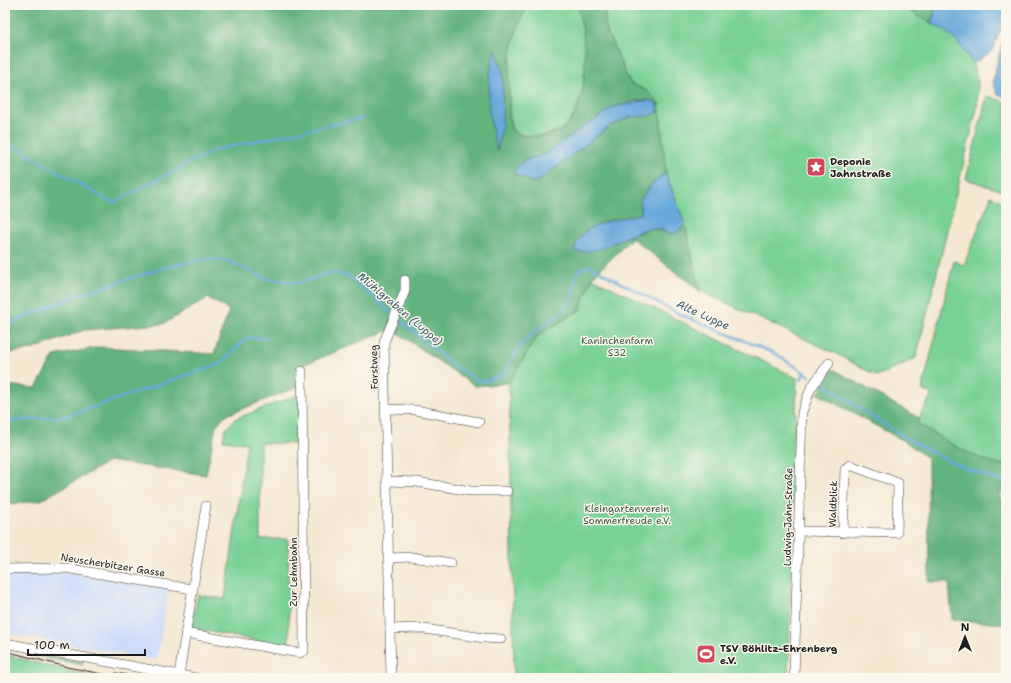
<svg xmlns="http://www.w3.org/2000/svg" width="1011" height="683" viewBox="0 0 1011 683" font-family="'Shantell Sans',sans-serif">
<style>
.built{fill:#cbdbf9}
.green{fill:#7ad196;stroke:#4b7659}
.forest{fill:#63b37f;stroke:#40684e;fill-rule:evenodd}
.water{fill:#67a9db;stroke:#42627c}
.lines{fill:none;stroke-linecap:round;stroke-linejoin:round}
.stream{stroke:#67a9db;stroke-width:2.5}
.minor-casing{stroke:#3c3b37;stroke-width:10}
.minor{stroke:#fff;stroke-width:9}
.tram{stroke:#1c1c1c;stroke-width:1}
.labels{text-anchor:middle;dominant-baseline:central;stroke-width:3;stroke-linejoin:round;paint-order:stroke}
.poi-label{font-size:10px;font-weight:bold;fill:#1c1c1c;stroke:#fbf7ec;text-anchor:start}
.park-label{font-size:10px;fill:#3d5b47;stroke:#fbf7ec}
.street-label{font-size:10px;fill:#1c1c1c;stroke:#fbf7ec}
.water-label{font-size:11px;font-style:italic;fill:#3e5b72;stroke:#fbf7ec}
</style>
<rect width="100%" height="100%" fill="#fbf7ec"/>
<filter id="ink" filterUnits="userSpaceOnUse"><feTurbulence type="fractalNoise" baseFrequency=".025" numOctaves="2"/><feDisplacementMap in="SourceGraphic" scale="8" xChannelSelector="R" yChannelSelector="G"/><feConvolveMatrix kernelMatrix="1 2 1 2 8 2 1 2 1" color-interpolation-filters="sRGB"/></filter>
<filter id="wash" filterUnits="userSpaceOnUse"><feTurbulence type="fractalNoise" baseFrequency=".012" numOctaves="4" result="noise"/><feDisplacementMap in="SourceGraphic" scale="16" xChannelSelector="R" yChannelSelector="G"/><feGaussianBlur stdDeviation="0.9" result="paint"/><feColorMatrix in="noise" values="0 0 0 0 0 0 0 0 0 0 0 0 0 0 0 0 0 1.4 0 .05"/><feComposite in="paint" operator="in"/></filter>
<g filter="url(#wash)">
<rect width="100%" height="100%" fill="#f4e8d1"/>
<path class="built" d="M62,572l107,16 -12,72 -152,-27v-60z"/>
<g class="green">
<path d="M528,5h49c11,32 15,99 -14,123 -3,3 -10,4 -14,6 -12,4 -24,3 -36,-3 -4,-11 -4,-21 -4,-33 -1,-37 2,-60 19,-93z"/>
<path d="M604,5h296l31,18 4,-6 36,-12 2,59 5,18 -1,26 -61,250 -39,18 -44,-24 -133,-61 -15,-66 -19,-52 -7,-70 -12,-12 -17,-8 -24,-53z"/>
<path d="M987,96l19,6v90l-40,-13z"/>
<path d="M991,196l15,7v262c-32,-4 -62,-26 -90,-42l16,-29 -10,-4 32,-129 10,4z"/>
<path d="M592,278l205,100 -9,300h-274l-5,-295 28,-47 43,-26z"/>
<path d="M300,394v50l-40,-1v96h28l1,108 -98,-19 7,-33 27,4 22,-156 -24,-3 2,-10 10,-11z"/>
<path d="M27,652l56,10 -1,3 -56,-11z"/>
<path d="M6,655l89,23 -20,-2 -3,2h-66z"/>
</g>
<g class="forest">
<path d="M5,5h523c-19,36 -20,60 -19,100 0,7 -1,20 4,26 6,7 19,6 27,5 6,0 17,-3 23,-7 29,-22 24,-93 14,-124h27l2,25 24,53 17,8 12,12 7,70 -13,10 -12,31 -38,8 -3,26 51,-20 23,6 11,-9 15,66 -68,-53 -40,40 -12,32 -43,26 -28,47 -34,3 -83,-57 -89,36 -5,22 -74,29 -8,10 -10,49 -96,-14 -69,39 -36,5v-120l31,3 18,-32 46,-9 114,7 15,-44 -21,-12 -45,26 -79,6 -50,19 -29,5zM495,49l8,23 -6,78 -2,-12zM648,100l9,3 -9,13 -18,1 -20,9 -70,54 -9,2 -5,-4 -1,-18 18,-5 91,-54z"/>
<path d="M900,5h37l-6,18z"/>
<path d="M833,369l86,49 -2,5c27,16 57,38 89,42v28l-8,-1 8,15v117l-54,-4 -3,-38h-20l-1,-124 -24,-17 -86,-47z"/>
</g>
<g class="water">
<path d="M937,5h58l11,5v6l-14,35 -19,13c-11,-18 -22,-32 -42,-41z"/>
<path d="M1006,27v70l-9,-3 -4,-13z"/>
<path d="M495,48l8,24 -1,53 -5,26 -8,-36v-38z"/>
<path d="M648,100l9,3 1,10 -10,3 -18,1 -20,9 -70,54 -9,2 -5,-4 -12,-4v-4l11,-10 18,-5 70,-48z"/>
<path d="M666,173l19,52 -11,9c-7,-2 -18,-7 -24,-5 -26,4 -49,28 -76,22 5,-29 42,-31 67,-37l-1,-14 13,-17z"/>
</g>
<g class="lines">
<g class="stream">
<path d="M5,141l108,62 101,-53 149,-32"/>
<path d="M397,317l55,47 25,16 9,1 16,-6 23,-35 35,-26 10,-11 8,-32 6,-4 6,-1 89,48 95,39 36,23"/>
<path d="M5,326l67,-29 98,-31 37,-7 21,2 41,18 30,4 31,-10 17,2 46,39"/>
<path d="M801,380l3,-8"/>
<path d="M822,383c57,38 117,81 184,99"/>
<path d="M5,422l62,-6 153,-52 27,-26h20"/>
</g>
</g>
</g>
<g filter="url(#ink)">
<g class="lines">
<defs>
<g id="minor">
<path d="M386,409l29,1 64,12"/>
<path d="M388,481l29,1 54,9h36"/>
<path d="M799,531l98,2 1,-50 -48,-18 -5,4 -2,64"/>
<path d="M389,558l23,-1 39,6"/>
<path d="M5,569l60,-1 127,21"/>
<path d="M390,629l28,-1 66,10 17,1"/>
<path d="M185,633l114,20 5,-2 -2,-280"/>
<path d="M5,643l191,35"/>
<path d="M179,675l27,-169"/>
<path d="M391,678l-7,-336 21,-51v-11"/>
<path d="M794,678l8,-266 9,-24 18,-25"/>
</g>
</defs>
<use href="#minor" class="minor-casing"/>
<use href="#minor" class="minor"/>
<g class="tram">
<path d="M5,651l62,16 55,11"/>
<path d="M116,673l25,5"/>
</g>
</g>
</g>
<defs>
<symbol id="sight-square" viewBox="-11 -11 22 22"><rect x="-9" y="-9" width="18" height="18" rx="4" fill="#d1495b" stroke="#fbf7ec"/><path d="M0-6L1.8-2.2L6-1.7L2.9 1.2L3.7 5.4L0 3.3L-3.7 5.4L-2.9 1.2L-6-1.7L-1.8-2.2Z" fill="#fff"/></symbol>
<symbol id="stadium-square" viewBox="-11 -11 22 22"><rect x="-9" y="-9" width="18" height="18" rx="4" fill="#d1495b" stroke="#fbf7ec"/><path d="M0-5a6.5 5 0 1 0 0 10a6.5 5 0 1 0 0-10ZM-3.5-1.8h7v3.6h-7Z" fill="#fff"/></symbol>
</defs>
<g fill-rule="evenodd">
<use href="#sight-square" x="805" y="156" width="22" height="22"/>
<use href="#stadium-square" x="695" y="643" width="22" height="22"/>
</g>
<g class="labels">
<g class="poi-label">
<text x="830" y="161">Deponie<tspan x="830" dy="12">Jahnstraße</tspan></text>
<text x="720" y="648">TSV Böhlitz-Ehrenberg<tspan x="720" dy="12">e.V.</tspan></text>
</g>
<g class="park-label">
<text x="617" y="340">Kaninchenfarm<tspan x="617" dy="12">S32</tspan></text>
<text x="627" y="508">Kleingartenverein<tspan x="627" dy="12">Sommerfreude e.V.</tspan></text>
</g>
<g class="street-label">
<text transform="translate(374 367) rotate(-91)">Forstweg</text>
<text transform="translate(833 504) rotate(-88)">Waldblick</text>
<text transform="translate(788 517) rotate(-89)">Ludwig-Jahn-Straße</text>
<text transform="translate(113 565) rotate(9)">Neuscherbitzer Gasse</text>
<text transform="translate(293 572) rotate(-90)">Zur Lehmbahn</text>
</g>
<g class="water-label">
<text transform="translate(400 309) rotate(40)">Mühlgraben (Luppe)</text>
<text transform="translate(703 315) rotate(24)">Alte Luppe</text>
</g>
</g>
<rect width="1011" height="683" fill="none" stroke="#fbf7ec" stroke-width="20"/>
<g transform="translate(965 637)" stroke="#fbf7ec" stroke-width="3" paint-order="stroke">
<path d="M0-3L7 15L0 10L-7 15Z" fill="#1c1c1c"/>
<text y="-6" font-size="11" font-weight="bold" text-anchor="middle" fill="#1c1c1c">N</text>
</g>
<path d="M28 649v6h117v-6" fill="none" stroke="#1c1c1c" stroke-width="2"/>
<text x="34" y="649" font-size="12" fill="#1c1c1c" stroke="#fbf7ec" stroke-width="3" paint-order="stroke">100 m</text>
</svg>
